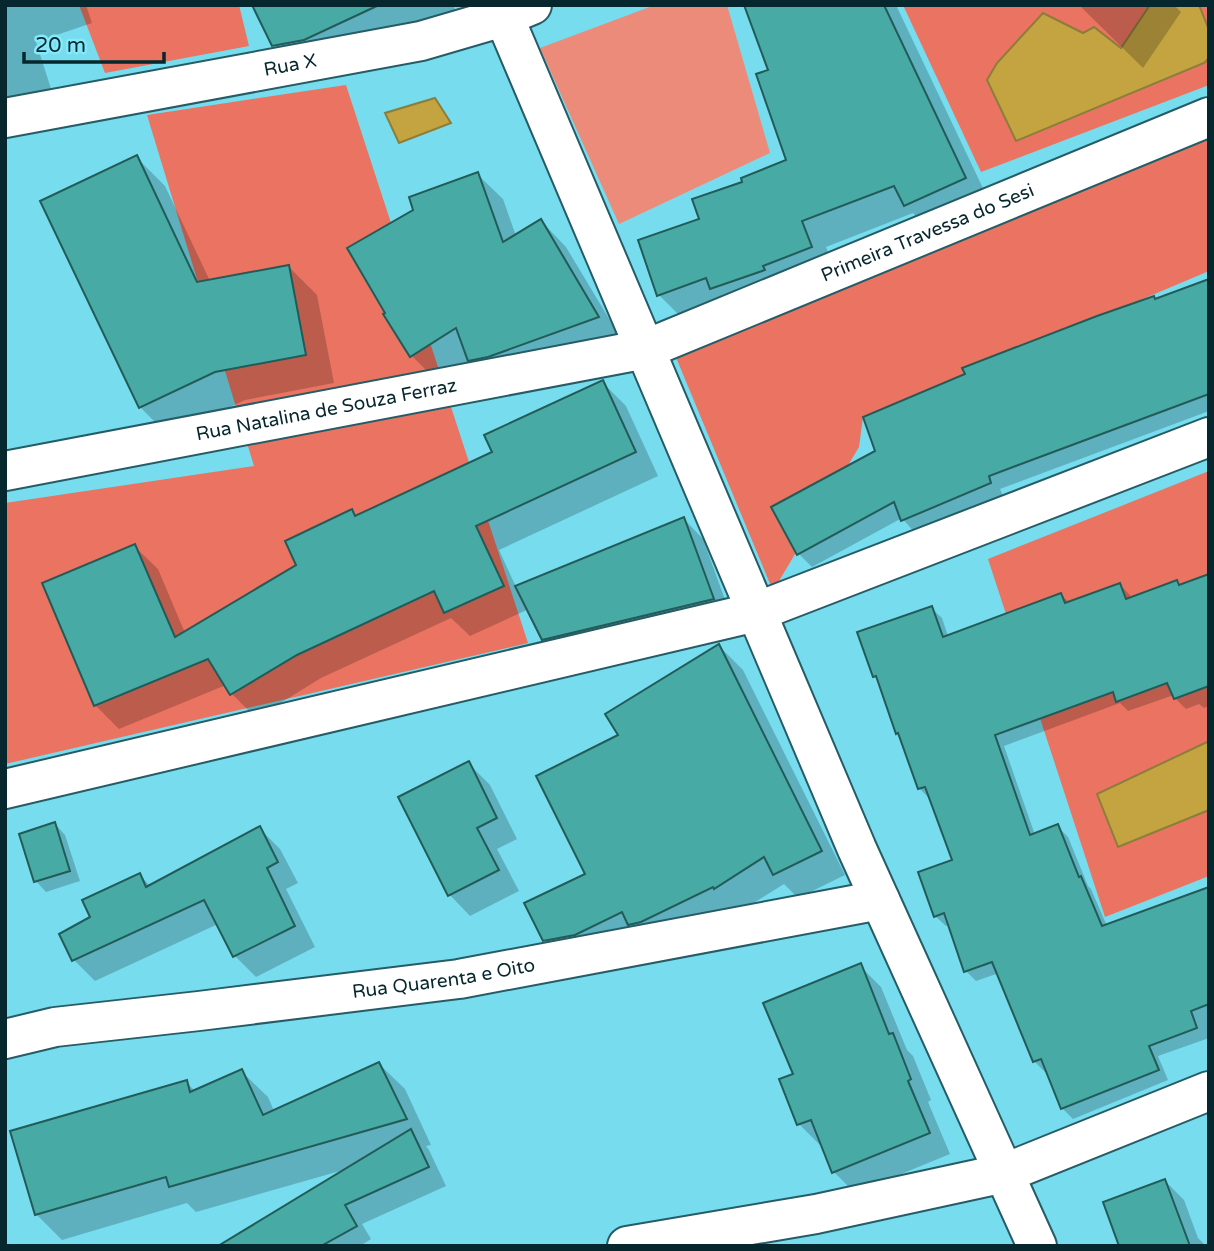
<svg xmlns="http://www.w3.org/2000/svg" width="1214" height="1251" viewBox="0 0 1214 1251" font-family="'Varela Round',sans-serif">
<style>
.green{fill:#ed8b7a}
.forest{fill:#eb7361}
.water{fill:#c4a341;stroke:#8b7e3b;stroke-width:2}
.shadow{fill:#0003}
.building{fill:#48aaa4;stroke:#225b57;stroke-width:2}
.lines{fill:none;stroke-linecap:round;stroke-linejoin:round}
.minor-casing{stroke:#265c66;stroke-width:42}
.minor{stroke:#fff;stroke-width:38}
.labels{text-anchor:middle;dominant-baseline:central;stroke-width:6;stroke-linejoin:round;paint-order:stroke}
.street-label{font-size:19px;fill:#05272d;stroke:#83e9fb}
</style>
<rect width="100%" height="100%" fill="#76dcee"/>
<path class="green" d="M655,5h72l43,148 -151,71 -79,-176z"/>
<g class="forest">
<path d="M79,5h160l10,41 -144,27z"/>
<path d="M903,5h306v80l-228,87z"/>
<path d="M346,85l182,558 -523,121v-261l249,-37 -107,-351z"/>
<path d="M1209,138v133l-346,146 -4,30 -86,144 -98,-236z"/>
<path d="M1209,471v405l-104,41 -117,-358z"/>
</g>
<g class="water">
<path d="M1150,5h49l10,25v28l-5,5 -188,78 -29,-61 10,-17 46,-50 40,20 11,-6 27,21z"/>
<path d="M435,98l16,25 -52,20 -14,-30z"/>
<path d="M1207,742l2,3v65l-91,37 -21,-53z"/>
</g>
<g class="shadow">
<path d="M5,5h81l6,18 -56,19 18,56 -49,16z"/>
<path d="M257,5h196l8,19 -167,43 -21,-22z"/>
<path d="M746,5h150l94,198 -60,28 -17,-18 -87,34 10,25 -152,48 -25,-25 42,-75 44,-37 43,-22 -18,-90z"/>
<path d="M1079,5h95l7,7 -38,56z"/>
<path d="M136,157l29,29 45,95 78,-15 29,29 17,88 -89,17 -76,36 -29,-29z"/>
<path d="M477,174l26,25 13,37 25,-15 25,26 57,95 -128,43 -25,-24 -33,20 -25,-25z"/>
<path d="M1209,281v130l-209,78 3,7 -88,37 -13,-15 -90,49 -13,-13 357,-253z"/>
<path d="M602,382l24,24 32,70 -159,74 17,37 168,-68 19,20 29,80 -169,40 -20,-20 -14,-30 -59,27 -19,-18 -130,60 -65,40 -24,-24 -6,-9 -107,44 -24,-24 39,-159 24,23 27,64 113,-68 54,-53 5,5 137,-65z"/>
<path d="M1209,576v130l-5,2 -5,-4 -13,5 -11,-11 -1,-3 -46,16 -8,-8 -116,43 31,89 22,-9 11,11 20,49 3,3 16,37 102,-38v150l-51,18 10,24 -95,39 -11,-11 -15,-37 -2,1 -11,-11 -35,-88 -23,8 -10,-10 -16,-46 -4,1 -11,-10 19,-55 -24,-62 -11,-11 -18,-51 -4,-4 -18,-53 -5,-4 57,-68 11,10 6,18 113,-41 9,8 50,-18 10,10 2,4 45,-17 4,4z"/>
<path d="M719,646l24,24 102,205 -47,23 -14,-14 -45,28 -171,52 -24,-24 43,-65 33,-139z"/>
<path d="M468,763l22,22 27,54 -20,10 22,42 -49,25 -21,-22z"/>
<path d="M55,824l10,11 15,46 -34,11 -10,-11z"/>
<path d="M259,828l21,21 18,34 -12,6 29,58 -59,30 -21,-21 -17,-32 -123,57 -21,-21 19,-42 47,-43 11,12z"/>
<path d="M860,966l21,21 26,63 6,6 18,44 -3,2 22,52 -95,39 -21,-21 -11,-28 -3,1 -21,-21 -4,-49z"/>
<path d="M379,1064l26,25 26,56 -5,1 3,4 17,36 -84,38 9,15 -11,7h-98l85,-77 -151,43 -9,-9 -125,37 -26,-26 150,-132 10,10 46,-20 26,25 6,14z"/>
<path d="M1165,1181l19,19 14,38 8,8h-85z"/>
</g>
<g class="building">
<path d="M252,5h127l-75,35 -32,6z"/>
<path d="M744,5h140l82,173 -62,28 -10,-20 -92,35 10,26 -49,19 2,4 -55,19 -4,-11 -49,18 -19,-56 61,-21 -7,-20 50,-17 -1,-4 45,-18 -30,-86 12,-4z"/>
<path d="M137,155l60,127 92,-17 17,90 -91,17 -76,36 -99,-207z"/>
<path d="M478,172l25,70 38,-23 58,98 -111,40 -20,4 -12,-33 -46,29 -27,-43 2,-1 -38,-65 66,-38 -4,-13z"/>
<path d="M1209,279v115l-220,82 2,7 -90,38 -7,-19 -97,53 -26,-48 104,-56 -12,-34 102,-43 -3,-6 135,-52 57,-20 1,3z"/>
<path d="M603,380l33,72 -160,74 28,60 -60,27 -10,-22 -137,64 -67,40 -22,-36 -114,47 -52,-123 93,-39 40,93 121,-72 -11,-24 67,-32 3,7 137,-64 -8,-17z"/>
<path d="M684,517l30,82 -172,41 -27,-54z"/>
<path d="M1209,574v112l-35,13 -7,-16 -51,19 -3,-10 -118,43 35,100 28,-11 21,53 2,-1 21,50 107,-39v117l-18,7 6,17 -48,18 10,24 -98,39 -20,-50 -8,3 -41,-100 -28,10 -20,-59 -10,4 -16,-45 34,-12 -27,-73 -7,2 -20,-56 -2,1 -20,-58 -3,1 -16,-45 75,-26 11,31 118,-44 4,10 55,-20 6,16 51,-19 2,5z"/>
<path d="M719,644l103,207 -49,24 -9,-18 -50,32 -1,-2 -72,35 -13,3 -6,-13 -47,23 -32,6 -19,-38 61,-29 -49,-98 82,-41 -13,-21z"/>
<path d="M469,761l28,57 -20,10 22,42 -51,26 -50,-99z"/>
<path d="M55,822l15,49 -36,11 -15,-48z"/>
<path d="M260,826l18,36 -11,6 28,58 -62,31 -29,-57 -132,61 -13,-27 31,-17 -8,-17 58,-27 6,14z"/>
<path d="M861,963l28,71 4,-1 18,46 -3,2 22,52 -98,40 -21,-53 -14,5 -18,-46 14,-5 -30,-71z"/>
<path d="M379,1062l28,57 -238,68 -3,-10 -131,38 -25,-84 177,-51 3,12 52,-23 21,46z"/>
<path d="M411,1129l18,38 -84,38 12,21 -36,20h-103z"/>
<path d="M1165,1179l25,67h-71l-16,-44z"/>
</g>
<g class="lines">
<defs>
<g id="minor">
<path d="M499,5l358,844 180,397"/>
<path id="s1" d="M5,118l416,-77 82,-24 29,-12"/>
<path id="s2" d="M5,471l641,-122 563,-232"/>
<path d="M5,789l751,-177 453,-175"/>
<path id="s3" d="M5,1039l50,-12 144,-16 260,-32 421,-79"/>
<path d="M627,1246l189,-32 189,-41 204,-82"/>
</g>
</defs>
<use href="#minor" class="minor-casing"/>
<use href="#minor" class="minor"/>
</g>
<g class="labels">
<g class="street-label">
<text stroke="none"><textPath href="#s1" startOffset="290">Rua X</textPath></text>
<text stroke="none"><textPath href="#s2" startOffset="957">Primeira Travessa do Sesi</textPath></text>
<text stroke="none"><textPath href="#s2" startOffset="327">Rua Natalina de Souza Ferraz</textPath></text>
<text stroke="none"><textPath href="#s3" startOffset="443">Rua Quarenta e Oito</textPath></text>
</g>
</g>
<rect width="1214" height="1251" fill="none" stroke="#05272d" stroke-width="14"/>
<path d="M24 52v10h140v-10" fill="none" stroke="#05272d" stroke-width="3.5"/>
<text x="35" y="52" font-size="21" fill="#05272d" stroke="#83e9fb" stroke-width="5" paint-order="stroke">20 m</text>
</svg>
